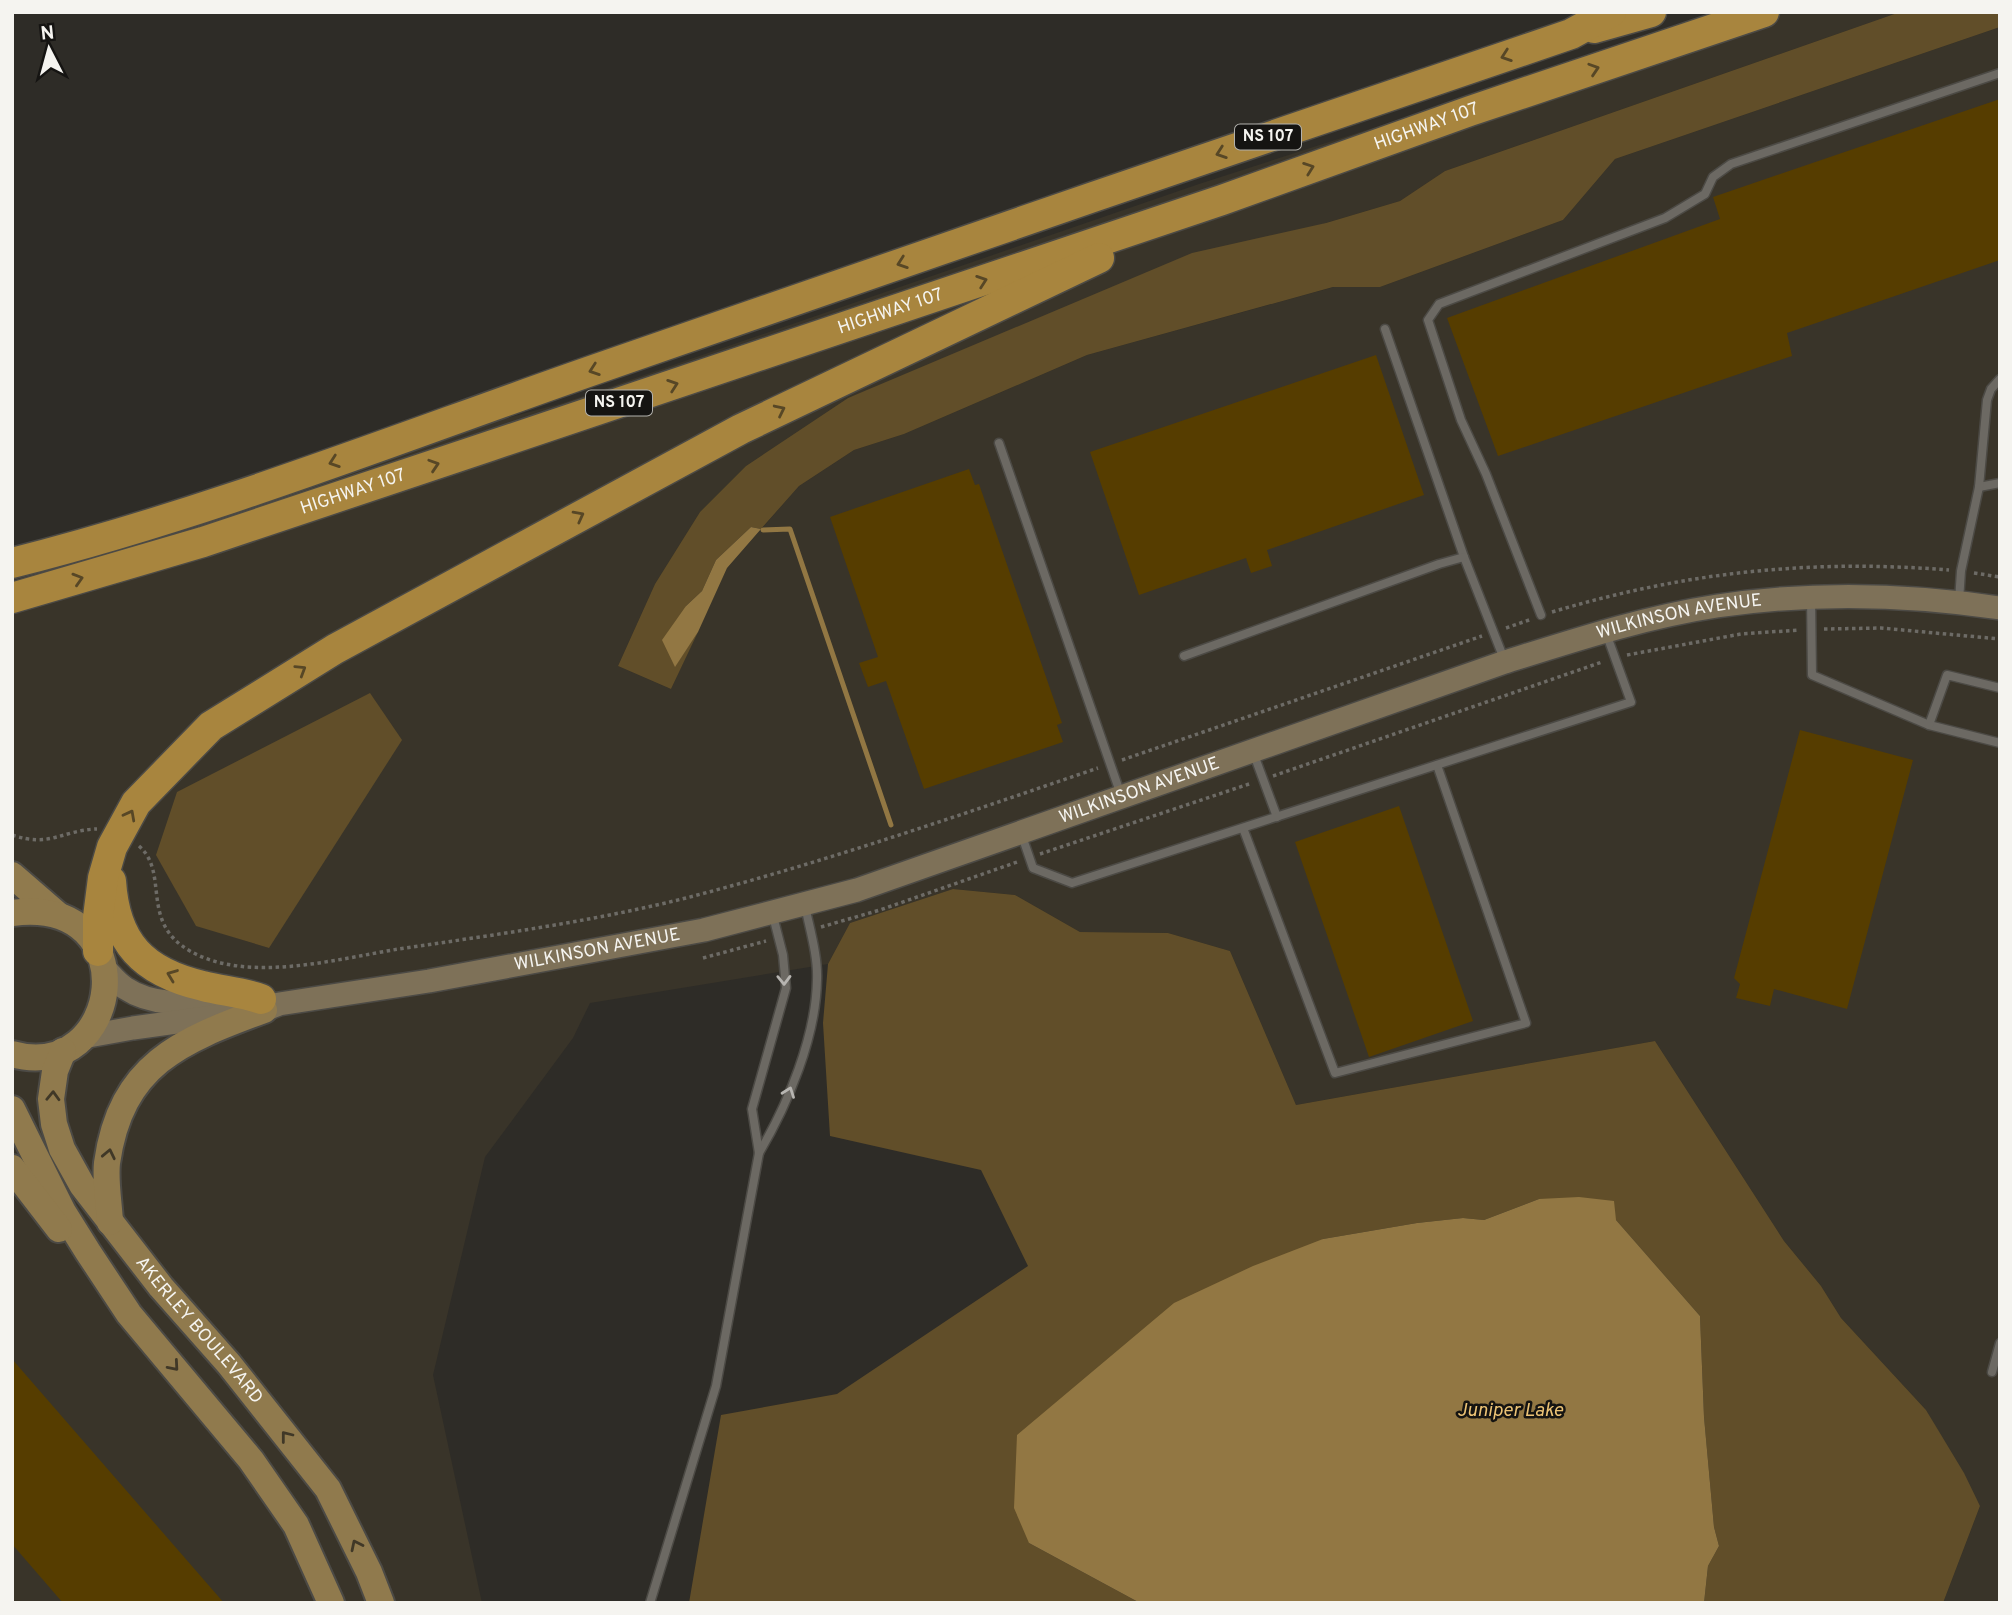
<svg xmlns="http://www.w3.org/2000/svg" width="2012" height="1615" viewBox="0 0 2012 1615" font-family="Overpass,sans-serif">
<style>
.built{fill:#393429;fill-rule:evenodd}
.green{fill:#614e29}
.water{fill:#927743}
.lines{fill:none;stroke-linecap:round;stroke-linejoin:round}
.stream{stroke:#927743;stroke-width:5}
.building{fill:#563d00}
.lane-casing{stroke:#4c4a45;stroke-width:11}
.secondary-casing{stroke:#4c4a45;stroke-width:26}
.primary-casing{stroke:#4c4a45;stroke-width:30}
.highway-casing{stroke:#4c4a45;stroke-width:33}
.path{stroke:#6d6b66;stroke-width:3.5;stroke-dasharray:3.5 3.5;stroke-linecap:butt}
.lane{stroke:#6c6963;stroke-width:8}
.secondary{stroke:#7e7158;stroke-width:23}
.primary{stroke:#907a4d;stroke-width:26}
.highway{stroke:#a8853e;stroke-width:30}
.oneway{stroke:#574726}
.oneway2{stroke:#b7b5b1}
.oneway3{stroke:#403827}
.labels{text-anchor:middle;dominant-baseline:central;stroke-width:5;stroke-linejoin:round;paint-order:stroke}
.shield{fill:#151412;stroke:#b2b1ad;stroke-width:2}
.shield-label{font-size:16px;font-weight:bold;fill:#f5f4f0}
.street-label{font-size:18px;fill:#f5f4f0;stroke:#151412}
.water-label{font-size:19px;font-style:italic;fill:#ecc375;stroke:#151412}
</style>
<rect width="100%" height="100%" fill="#2e2c27"/>
<path class="built" d="M1732,12h168l-455,159 -45,30 -74,22 -478,175 -102,68 -46,46 -45,72 -37,82 53,23 56,-121 72,-82 55,-36 50,-16 183,-79 247,-68h46l183,-67 52,-61 385,-132v1576h-57l37,-97 -54,-96 -85,-92 -20,-32 -37,-45 -129,-200 -359,64 -66,-154 -62,-18 -88,-1 -65,-37 -62,-6 -103,34 -22,41 -238,39 -17,35 -88,119 -52,218 49,228h-470v-360l2,-1 -2,-2v-689l551,-148 636,-219zM157,855l112,93 -73,-23z"/>
<g class="green">
<path d="M1900,12h100v15l-385,132 -52,61 -183,67h-47l-246,68 -183,79 -50,16 -55,36 -38,43 -10,-2 -35,33 -14,31 -16,15 -11,60 23,-34 -27,57 -53,-23 37,-82 45,-72 46,-46 102,-68 344,-145 134,-30 74,-22 45,-30z"/>
<path d="M370,693l32,47 -133,208 -73,-22 -40,-71 21,-63z"/>
<path d="M953,889l62,6 65,37 88,1 62,18 66,154 359,-64 129,200 37,45 20,32 85,92 38,63 16,33 -37,97h-239l4,-37 11,-20 -5,-19 -10,-110 -4,-101 -84,-96 -77,-21 -55,21 -21,-2 -46,5 -94,16 -294,304 111,60h-451l32,-188 116,-21 191,-128 -47,-96 -151,-34 -7,-113 5,-59 22,-41z"/>
</g>
<g class="water">
<path d="M751,527l10,2 -34,39 -29,64 -23,35 -13,-27 24,-34 16,-15 14,-31z"/>
<path d="M1579,1197l35,4 2,19 84,96 4,101 10,110 5,19 -11,20 -4,37h-564l-111,-60 -15,-35 3,-73 157,-132 79,-37 70,-27 94,-16 46,-5 21,2 55,-21z"/>
</g>
<g class="lines">
<path class="stream" d="M763,530l27,-1 101,296"/>
</g>
<g class="building">
<path d="M2000,99v161l-213,73 5,23 -294,100 -51,-138 273,-99 -7,-22z"/>
<path d="M1376,355l48,140 -157,55 5,16 -21,7 -5,-15 -107,37 -49,-143z"/>
<path d="M969,469l6,16 4,-1 83,239 -5,2 6,17 -139,47 -38,-108 -18,6 -9,-24 19,-6 -48,-140z"/>
<path d="M1800,730l113,30 -66,249 -73,-20 -4,17 -34,-8 4,-14 -6,-6z"/>
<path d="M1399,806l74,215 -104,36 -74,-215z"/>
<path d="M12,1359l212,244h-161l-51,-59z"/>
</g>
<g class="lines">
<defs>
<g id="lane">
<path d="M1385,329l79,228 40,102"/>
<path d="M999,443l122,352"/>
<path d="M1979,487l21,-4"/>
<path d="M1811,598l1,77 117,50 71,18"/>
<path d="M1959,601l2,-30 18,-84 8,-87 4,-11 9,-10"/>
<path d="M1541,615l-55,-141 -25,-54 -33,-100 11,-16 226,-86 40,-24 8,-17 18,-13 269,-91"/>
<path d="M1184,656l255,-92 25,-7"/>
<path d="M1929,725l18,-50 53,13"/>
<path d="M1253,752l24,65"/>
<path d="M1243,828l92,245 191,-50 -89,-258"/>
<path d="M1021,833l12,35 39,15 559,-181 -25,-69"/>
<path d="M759,1153c29,-49 57,-116 58,-173 1,-24 -7,-50 -12,-74"/>
<path d="M1992,1372l8,-29"/>
<path d="M650,1603l66,-217 43,-233 -7,-44 34,-121 -3,-33 -10,-39"/>
</g>
<g id="secondary">
<path d="M105,969c6,6 12,14 20,19 30,20 69,15 103,13"/>
<path id="s1" d="M83,1037l50,-9 131,-18 15,-6 150,-23 275,-51 153,-40 648,-228c70,-22 140,-45 212,-56 94,-14 189,-12 283,2"/>
</g>
<g id="primary">
<path d="M12,875l45,39"/>
<path d="M12,913c137,-18 110,172 0,141"/>
<path id="s2" d="M63,1051l-8,20 -4,28 3,25 8,25 20,36 79,102 68,77 99,125 41,83 12,31"/>
<path d="M12,1109l51,103 25,40 41,62 122,146 45,65 35,78"/>
<path d="M12,1168l47,61"/>
<path d="M110,1222c-1,-19 -5,-41 -3,-59 14,-99 73,-122 157,-153"/>
</g>
<g id="highway">
<path d="M1594,28l57,-16"/>
<path d="M12,563c203,-51 399,-130 596,-198 321,-112 641,-222 963,-331l40,-22"/>
<path id="s3" d="M12,598l191,-56 287,-96 732,-246 248,-89 294,-99"/>
<path d="M111,881c4,62 32,91 92,105 19,5 39,6 58,13"/>
<path d="M98,951v-34l5,-39 9,-31 24,-44 75,-77 124,-77 406,-220 358,-171"/>
</g>
</defs>
<use href="#lane" class="lane-casing"/>
<use href="#secondary" class="secondary-casing"/>
<use href="#primary" class="primary-casing"/>
<use href="#highway" class="highway-casing"/>
<g class="path">
<path d="M1974,573l26,4"/>
<path d="M1552,612c134,-40 258,-53 397,-42"/>
<path d="M1506,628l26,-9"/>
<path d="M1824,629l57,-1 119,11"/>
<path d="M1627,655l114,-21 58,-4"/>
<path d="M1122,760l360,-124"/>
<path d="M1273,776l329,-114"/>
<path d="M12,835c39,13 50,-5 85,-6"/>
<path d="M139,846c31,27 0,76 51,105 58,33 146,8 209,-2 94,-14 190,-27 283,-50 141,-36 278,-84 416,-131"/>
<path d="M1040,854l212,-71"/>
<path d="M821,927l59,-17 140,-49"/>
<path d="M703,958l63,-17"/>
</g>
<use href="#lane" class="lane"/>
<use href="#secondary" class="secondary"/>
<use href="#primary" class="primary"/>
<use href="#highway" class="highway"/>
</g>
<defs><path id="oneway-chevron" d="M-2-3.5L2.5 0L-2 3.5" fill="none" stroke-width="1.6" stroke-linecap="round" stroke-linejoin="round" transform="scale(1.75)"/></defs>
<g class="oneway">
<use href="#oneway-chevron" transform="translate(1506 56) rotate(161)"/>
<use href="#oneway-chevron" transform="translate(1594 69) rotate(-18)"/>
<use href="#oneway-chevron" transform="translate(1221 153) rotate(161)"/>
<use href="#oneway-chevron" transform="translate(1309 168) rotate(-20)"/>
<use href="#oneway-chevron" transform="translate(902 263) rotate(161)"/>
<use href="#oneway-chevron" transform="translate(982 281) rotate(-19)"/>
<use href="#oneway-chevron" transform="translate(594 370) rotate(161)"/>
<use href="#oneway-chevron" transform="translate(673 385) rotate(-19)"/>
<use href="#oneway-chevron" transform="translate(780 410) rotate(-26)"/>
<use href="#oneway-chevron" transform="translate(334 462) rotate(161)"/>
<use href="#oneway-chevron" transform="translate(434 465) rotate(-18)"/>
<use href="#oneway-chevron" transform="translate(579 516) rotate(-28)"/>
<use href="#oneway-chevron" transform="translate(78 579) rotate(-17)"/>
<use href="#oneway-chevron" transform="translate(301 670) rotate(-32)"/>
<use href="#oneway-chevron" transform="translate(130 815) rotate(-62)"/>
<use href="#oneway-chevron" transform="translate(172 975) rotate(-159)"/>
</g>
<g class="oneway2">
<use href="#oneway-chevron" transform="translate(784 980) rotate(89)"/>
<use href="#oneway-chevron" transform="translate(789 1092) rotate(-70)"/>
</g>
<g class="oneway3">
<use href="#oneway-chevron" transform="translate(53 1096) rotate(-88)"/>
<use href="#oneway-chevron" transform="translate(109 1154) rotate(-78)"/>
<use href="#oneway-chevron" transform="translate(174 1366) rotate(49)"/>
<use href="#oneway-chevron" transform="translate(286 1436) rotate(-128)"/>
<use href="#oneway-chevron" transform="translate(356 1545) rotate(-116)"/>
</g>
<g class="labels">
<g class="shield">
<rect x="1235" y="124.5" width="66" height="25" rx="5"/>
<rect x="586" y="390.5" width="66" height="25" rx="5"/>
</g>
<g class="shield-label">
<text x="1268" y="137">NS 107</text>
<text x="619" y="403">NS 107</text>
</g>
<g class="street-label">
<text stroke="none"><textPath href="#s3" startOffset="1491">HIGHWAY 107</textPath></text>
<text stroke="none"><textPath href="#s3" startOffset="924">HIGHWAY 107</textPath></text>
<text stroke="none"><textPath href="#s3" startOffset="357">HIGHWAY 107</textPath></text>
<text stroke="none"><textPath href="#s1" startOffset="1656">WILKINSON AVENUE</textPath></text>
<text stroke="none"><textPath href="#s1" startOffset="1088">WILKINSON AVENUE</textPath></text>
<text stroke="none"><textPath href="#s1" startOffset="522">WILKINSON AVENUE</textPath></text>
<text stroke="none"><textPath href="#s2" startOffset="329">AKERLEY BOULEVARD</textPath></text>
</g>
<g class="water-label">
<text x="1510" y="1411">Juniper Lake</text>
</g>
</g>
<rect width="2012" height="1615" fill="none" stroke="#f5f4f0" stroke-width="28"/>
<g transform="translate(49 49) rotate(354)" stroke="#151412" stroke-width="5" paint-order="stroke">
<path d="M0-5L12 26L0 18L-12 26Z" fill="#f5f4f0"/>
<text y="-10" font-size="19" font-weight="bold" text-anchor="middle" fill="#f5f4f0">N</text>
</g>
</svg>
